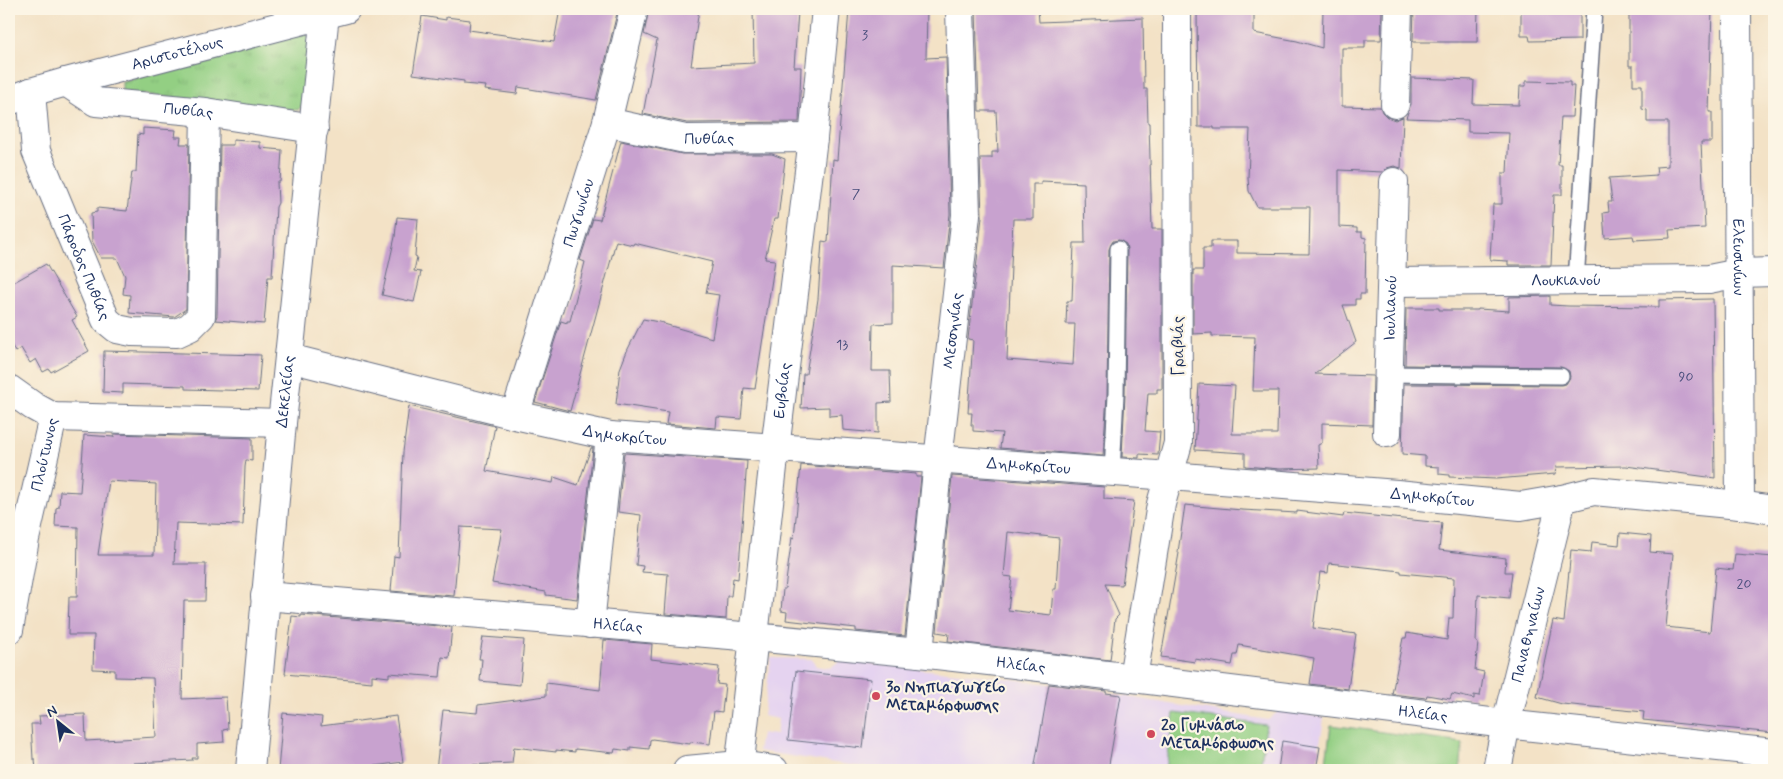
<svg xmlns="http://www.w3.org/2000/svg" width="1783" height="779" viewBox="0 0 1783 779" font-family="Mynerve,sans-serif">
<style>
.built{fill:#e5d3f0}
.grass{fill:#93cf83;stroke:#577f70}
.park{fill:url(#park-tufts);stroke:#577f70}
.building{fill:#c8a2cf;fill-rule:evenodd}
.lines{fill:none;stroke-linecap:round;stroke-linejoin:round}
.lane-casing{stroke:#676e82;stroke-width:18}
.street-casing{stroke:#676e82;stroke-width:30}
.lane{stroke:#fff;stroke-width:15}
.street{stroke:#fff;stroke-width:28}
.poi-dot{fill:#d1495b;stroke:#fcf5e5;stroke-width:2}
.labels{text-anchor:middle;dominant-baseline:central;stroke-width:4.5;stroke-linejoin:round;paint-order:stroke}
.number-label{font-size:14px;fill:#464c7a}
.street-label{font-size:16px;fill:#1b2f5e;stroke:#fcf5e5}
.poi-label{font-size:16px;font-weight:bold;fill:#1b2f5e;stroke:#fcf5e5;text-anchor:start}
</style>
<defs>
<pattern id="park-tufts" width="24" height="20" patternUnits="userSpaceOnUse" patternTransform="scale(1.25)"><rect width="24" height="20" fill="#93cf83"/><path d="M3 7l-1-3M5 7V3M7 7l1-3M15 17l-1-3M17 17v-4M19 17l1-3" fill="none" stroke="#7eb274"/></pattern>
</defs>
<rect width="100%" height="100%" fill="#fcf5e5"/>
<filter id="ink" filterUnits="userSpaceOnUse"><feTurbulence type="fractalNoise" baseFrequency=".02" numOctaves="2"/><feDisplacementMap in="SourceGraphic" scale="10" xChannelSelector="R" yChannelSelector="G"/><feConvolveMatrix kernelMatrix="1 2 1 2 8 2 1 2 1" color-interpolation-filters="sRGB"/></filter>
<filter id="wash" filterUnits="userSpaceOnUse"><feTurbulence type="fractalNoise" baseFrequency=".0096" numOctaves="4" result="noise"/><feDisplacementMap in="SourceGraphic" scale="20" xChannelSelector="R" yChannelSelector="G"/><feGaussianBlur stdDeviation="1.12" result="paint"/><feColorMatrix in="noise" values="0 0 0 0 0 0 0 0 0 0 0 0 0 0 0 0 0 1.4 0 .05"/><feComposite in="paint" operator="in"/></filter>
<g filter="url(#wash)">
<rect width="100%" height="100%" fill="#f3e2c6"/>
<path class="built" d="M771,658l41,1 4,7 14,2 9,-7 150,15 60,8 219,36 12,-10 44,8 -8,52h-435l-123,-19 3,-18 15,2 2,-16 -15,-3z"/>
<g class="grass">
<path d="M1174,713l92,12 -6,45h-94z"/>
<path d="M1331,725l132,18 -3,27h-135z"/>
</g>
<path class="park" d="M306,34l3,2 -5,65 -3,6 -3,3 -176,-18v-10z"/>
<g id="blocks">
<g class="building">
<path d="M560,9h58l-22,91 -78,-13 -1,7 -32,-4 1,-4 -22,-2v-3l-51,-7 9,-58 24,4v-3l24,3 -1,10 85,12z"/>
<path d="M649,9h50l-8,57 63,-3 -1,-54h41v3h4l-4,55h7l-2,55 -112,1 -44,-9 14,-74 -13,-6z"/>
<path d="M883,9h44l-1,49 20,-1 4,157 -6,54 -51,-3v58l-20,1 -1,47h18l1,31 -13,1v30l-35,-3 -1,-15 -13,1v-9l-28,1 2,-34h3l12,-75 4,-58 6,1 5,-83 4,1 12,-150 34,1z"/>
<path d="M976,9h62l1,13 104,-4 1,71h3l1,34h1l3,106h10v160h-5v4h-9l-3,38 15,1 -2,23 -19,-1v4l-17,-1 3,-62 2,-146 -1,-5 -7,-4 -6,1 -4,8 -2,146 -4,61 -103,-8 2,-15 -29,-2v-6h-2l1,-12h-4l5,-73 -5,-1 14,-122 -2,-59h12v-6h6l-2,-41h-17zM1041,181l43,2 1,60h-11l-2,58h-5l-1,23h9l-2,41 -66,-5 6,-141h20v-35h8z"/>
<path d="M1197,9h57v24l43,8 25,7 1,-39h59l-1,31h-16v8h-23v58l38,1 2,5 5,5 8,3 8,-3 -2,51 -7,-2 -7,2 -4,4 -44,-2v57l18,1v4h5v5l4,1 -1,56h-5v5h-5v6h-12l13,37 -41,32 58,2 -1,49 -50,-2v20l-4,2 1,23 -39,1 -35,-3v-13l-50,-3 4,-66 36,2 -3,48h45l1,-43h-25l2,-54 -43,-1v-3l-19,1v-64h10v-22h8v-7h26v12l72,1 1,-47h-53l-8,-16 -1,-13 2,-49h-36v-2h-16z"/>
<path d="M1414,9h64l-1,33h-64z"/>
<path d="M1521,9h59v31l-50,1 -1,-5h-8z"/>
<path d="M1629,9h83l-3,103h3v30h-11l4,86 -36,2 1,8 -36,2 -1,-4 -28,2 -2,-25 6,-1 -1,-10h4l-3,-24 48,-3 -1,-8 12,-1v-44h-21v-12l-5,-1v-24h-9v-19h-4z"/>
<path d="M1411,78l63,2 -1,24 46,1 1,-19h6v-5l44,1v4h4l-2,31h-11l-3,48h4v30h-8l-3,70h-43v-4l-18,-1 3,-56h9v-31h5l2,-40 -41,-1v-12l-62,-2 5,-14z"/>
<path d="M143,128l33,2 -1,7h6l-1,7h9l-3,165 -12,8 -45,-4 1,-18 -7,-1 2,-18 -8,-18h-16l-9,-17 -1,-28 6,-1v-4l30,3 5,-39h4l2,-38 5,1z"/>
<path d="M233,140l27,2v6l22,2 -2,32h-3l1,21 -2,4 -4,70h-4l-4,47 -49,-4 2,-4 3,-171h13z"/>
<path d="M621,141l61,13h90l13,5 -7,60h-4l-9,40 10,1 -20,129 -11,-1 -3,31 -24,-2 -1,11 -50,-4 2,-12 -52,-8 4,-35 7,-18 16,-32 21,4v1l48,14 7,-43 -13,-2 6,-31 -78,-19 -1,2 -17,-4 -46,170 -35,-9 26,-81 6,2v-2h3l15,-59 -5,-2 13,-41 7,1z"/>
<path d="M397,217l21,2 -3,37 2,1 -3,14 7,1 -7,30 -32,-7 13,-58z"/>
<path d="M46,264l31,53 -5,3 17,31 -38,21 -2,-3 -6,3 -7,-13 -6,4 -9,-15 -6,4 -6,-12v-55z"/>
<path d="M1550,296v9l18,1 91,1v-7l54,-1 2,179 -89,-12 -70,1 -1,7 -59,5 -47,-2v-2l-10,-1v-7l-14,-1v-10l-23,-2 2,-70 157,1 5,-1 4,-7 -1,-6 -8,-4 -156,-2 1,-57h33v2h39v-1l31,2v-14z"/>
<path d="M104,351l157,4 -3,36 -73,-2v-3l-62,-2v9l-20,-1z"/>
<path d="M409,406l86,20 -9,45 67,12 1,-6 24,8 13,-37h2l-16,151 -31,-4v-3l-54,-9 10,-54 -42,-2 -6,69 -63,-5 3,-35 5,1 4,-105z"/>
<path d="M114,434l138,4v23l-6,-1 -1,7 -2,58 -67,-2 -2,41h32l-1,37h-21l-2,98 44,-2 2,32 -5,1 1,12 -27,2v14h-5l1,2 -60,3v7h-97l-1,-11h-2l-2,-35h9l-1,-8 46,-2 1,27 70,-4 -3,-59 -38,-1v-7l-22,-1 1,-34h-26l1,-38h8l1,-70 -23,-1 1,-18 3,-1 1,-16 20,1 4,-57 30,2zM109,481l47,3 -2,71h-56z"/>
<path d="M624,453l123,8 -9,118 -5,-1 -2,18h-4l-1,23 -61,-5 3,-40 -26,-2 1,-6 -7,-1 5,-50 -23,-3z"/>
<path d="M801,465l115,9v3h5l-16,159 -49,-5v-3l-70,-8 1,-8 -6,-1 2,-22h2l7,-52 2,1z"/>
<path d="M952,476l152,11v12l30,2 -12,84 -17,-1 14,31 -4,4 -5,41 -162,-19 1,-7 -12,-2zM1008,532l51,6 -3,51h-3l-2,26 -43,-5 4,-33 -8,-1z"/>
<path d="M1185,505l57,5 55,3v-2l46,6 1,-4 98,10 -3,27 67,8 -1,14h7l-3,26 -31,-3 -2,47 2,1 -3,27 9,2 -4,24 -6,-1v4l-22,-5 -2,5 -23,-4 -1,3 -34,-4 11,-56h3l1,-5 40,7 2,-22h4l1,-40 -53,-5v-2l-72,-8 -1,10 -8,-1 -7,56 43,6 -8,55 -38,-5 4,-26 -75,-13 -2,10h-3l-2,10 -37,-6v3l-34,-5 18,-104 -1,-1z"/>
<path d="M1620,533l31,3 -1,16 23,2 -7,73 44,5 6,-64 17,2 2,-16 39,3v176l-131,-13 1,-8 -82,-8 -25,-7 16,-77 11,2 7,-72 20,2 1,-10 27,3z"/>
<path d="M301,615l151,12 -3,31 -7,-1 -2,20 -51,-4v4l-17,-2v7l-87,-8 7,-58 9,1z"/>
<path d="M483,637l41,3 -4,45 -40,-4 2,-22h-3z"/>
<path d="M604,640l48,4 -1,15 68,8 -2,17 8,1 -3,27 -8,-1 -4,33 -20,-2v2l-38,-5 -2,1 -1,9 -19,-2v4l-15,-2 -1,4 -39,-4v3l-19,-2v2l-42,-5 -2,16 -44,2 -1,5h-31l7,-60 34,3 1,-8 68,-9v-13l54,7z"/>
<path d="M796,671l75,8 -8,69 -75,-8z"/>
<path d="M1049,684l57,7v2l15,2 -13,75h-74z"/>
<path d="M283,713l39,4 -1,9 75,-10 7,46 -29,4 1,4h-97z"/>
<path d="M1282,741l38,6 -4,23h-38z"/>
</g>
</g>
</g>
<g filter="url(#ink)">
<use href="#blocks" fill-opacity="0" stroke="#676e82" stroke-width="1"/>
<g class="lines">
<defs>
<g id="lane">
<path d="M1576,281l18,-272"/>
<path d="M1389,374l172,2"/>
<path d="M1112,472l4,-77 2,-146"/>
</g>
<g id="street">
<path id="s1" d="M1737,9l3,496"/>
<path id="s2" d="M66,82l30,20 109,10 109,17"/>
<path id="s3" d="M31,92l5,59 70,169 11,9 15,3 45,1 13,-6 11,-11 4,-204"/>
<path id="s4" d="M9,101l22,-9 35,-10 280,-73"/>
<path d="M1395,104l3,-95"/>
<path id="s5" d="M607,122l78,17 128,-1"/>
<path id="s6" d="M1392,282l317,-3 30,-6 35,-1"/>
<path id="s7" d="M289,358l226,57 95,21 560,40 227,18 124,12 41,-7 32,-8 146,14 34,5"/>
<path d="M9,389l24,17 20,11 229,6"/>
<path id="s8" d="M515,415l92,-293 27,-113"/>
<path id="s9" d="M1387,433l7,-251"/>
<path id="s10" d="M265,596l489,41 165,16 214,25 373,46 268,29"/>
<path d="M590,624l20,-188"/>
<path id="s11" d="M9,630l16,-91 28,-122"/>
<path id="s12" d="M919,653l19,-193 28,-245 -6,-206"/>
<path d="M1133,678l28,-174 17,-61 -1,-434"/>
<path id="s13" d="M250,770l32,-347 43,-409"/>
<path d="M687,770l52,-5 35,5"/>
<path id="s14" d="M739,770l36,-321 38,-311 13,-129"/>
<path id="s15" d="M1497,770l9,-46 56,-225"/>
</g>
</defs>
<use href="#lane" class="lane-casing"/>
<use href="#street" class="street-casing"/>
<use href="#lane" class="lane"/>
<use href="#street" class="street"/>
</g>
</g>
<g class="poi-dot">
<circle cx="876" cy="696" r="5"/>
<circle cx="1151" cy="734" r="5"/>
</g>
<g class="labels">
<g class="number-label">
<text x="865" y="35">3</text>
<text x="856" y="194">7</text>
<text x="842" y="345">13</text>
<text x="1686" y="377">90</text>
<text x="1744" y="584">20</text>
</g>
<g class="street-label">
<text stroke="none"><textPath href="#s4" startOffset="175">Αριστοτέλους</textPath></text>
<text stroke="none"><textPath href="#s2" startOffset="129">Πυθίας</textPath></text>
<text stroke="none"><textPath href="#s5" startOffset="104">Πυθίας</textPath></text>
<text stroke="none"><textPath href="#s8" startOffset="212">Πωγωνίου</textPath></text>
<text stroke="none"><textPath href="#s1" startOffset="248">Ελευσινίων</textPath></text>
<text stroke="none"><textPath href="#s3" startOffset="185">Πάροδος Πυθίας</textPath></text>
<text stroke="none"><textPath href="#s6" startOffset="174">Λουκιανού</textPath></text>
<text stroke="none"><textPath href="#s9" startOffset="125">Ιουλιανού</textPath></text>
<text stroke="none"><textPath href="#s12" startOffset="324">Μεσσηνίας</textPath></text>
<text transform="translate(1178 346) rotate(-90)">Γραβιάς</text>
<text stroke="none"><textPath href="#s14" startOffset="382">Ευβοίας</textPath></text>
<text stroke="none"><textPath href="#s13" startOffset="380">Δεκελείας</textPath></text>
<text stroke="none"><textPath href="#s7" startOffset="345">Δημοκρίτου</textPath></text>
<text stroke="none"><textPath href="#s11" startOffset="179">Πλούτωνος</textPath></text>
<text stroke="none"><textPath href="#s7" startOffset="750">Δημοκρίτου</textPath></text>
<text stroke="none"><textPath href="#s7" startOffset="1155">Δημοκρίτου</textPath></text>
<text stroke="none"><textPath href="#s10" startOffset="354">Ηλείας</textPath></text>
<text stroke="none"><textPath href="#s15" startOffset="139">Παναθηναίων</textPath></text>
<text stroke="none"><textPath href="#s10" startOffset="759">Ηλείας</textPath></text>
<text stroke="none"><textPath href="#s10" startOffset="1164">Ηλείας</textPath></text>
</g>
<g class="poi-label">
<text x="886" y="687">3ο Νηπιαγωγείο<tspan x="886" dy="18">Μεταμόρφωσης</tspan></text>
<text x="1161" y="725">2ο Γυμνάσιο<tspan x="1161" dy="18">Μεταμόρφωσης</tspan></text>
</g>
</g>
<rect width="1783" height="779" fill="none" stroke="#fcf5e5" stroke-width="30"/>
<g transform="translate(58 722) rotate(330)" stroke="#fcf5e5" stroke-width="4" paint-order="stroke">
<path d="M0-4L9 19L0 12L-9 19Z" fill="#1b2f5e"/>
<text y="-8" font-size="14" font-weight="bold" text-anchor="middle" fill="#1b2f5e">N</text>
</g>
</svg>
